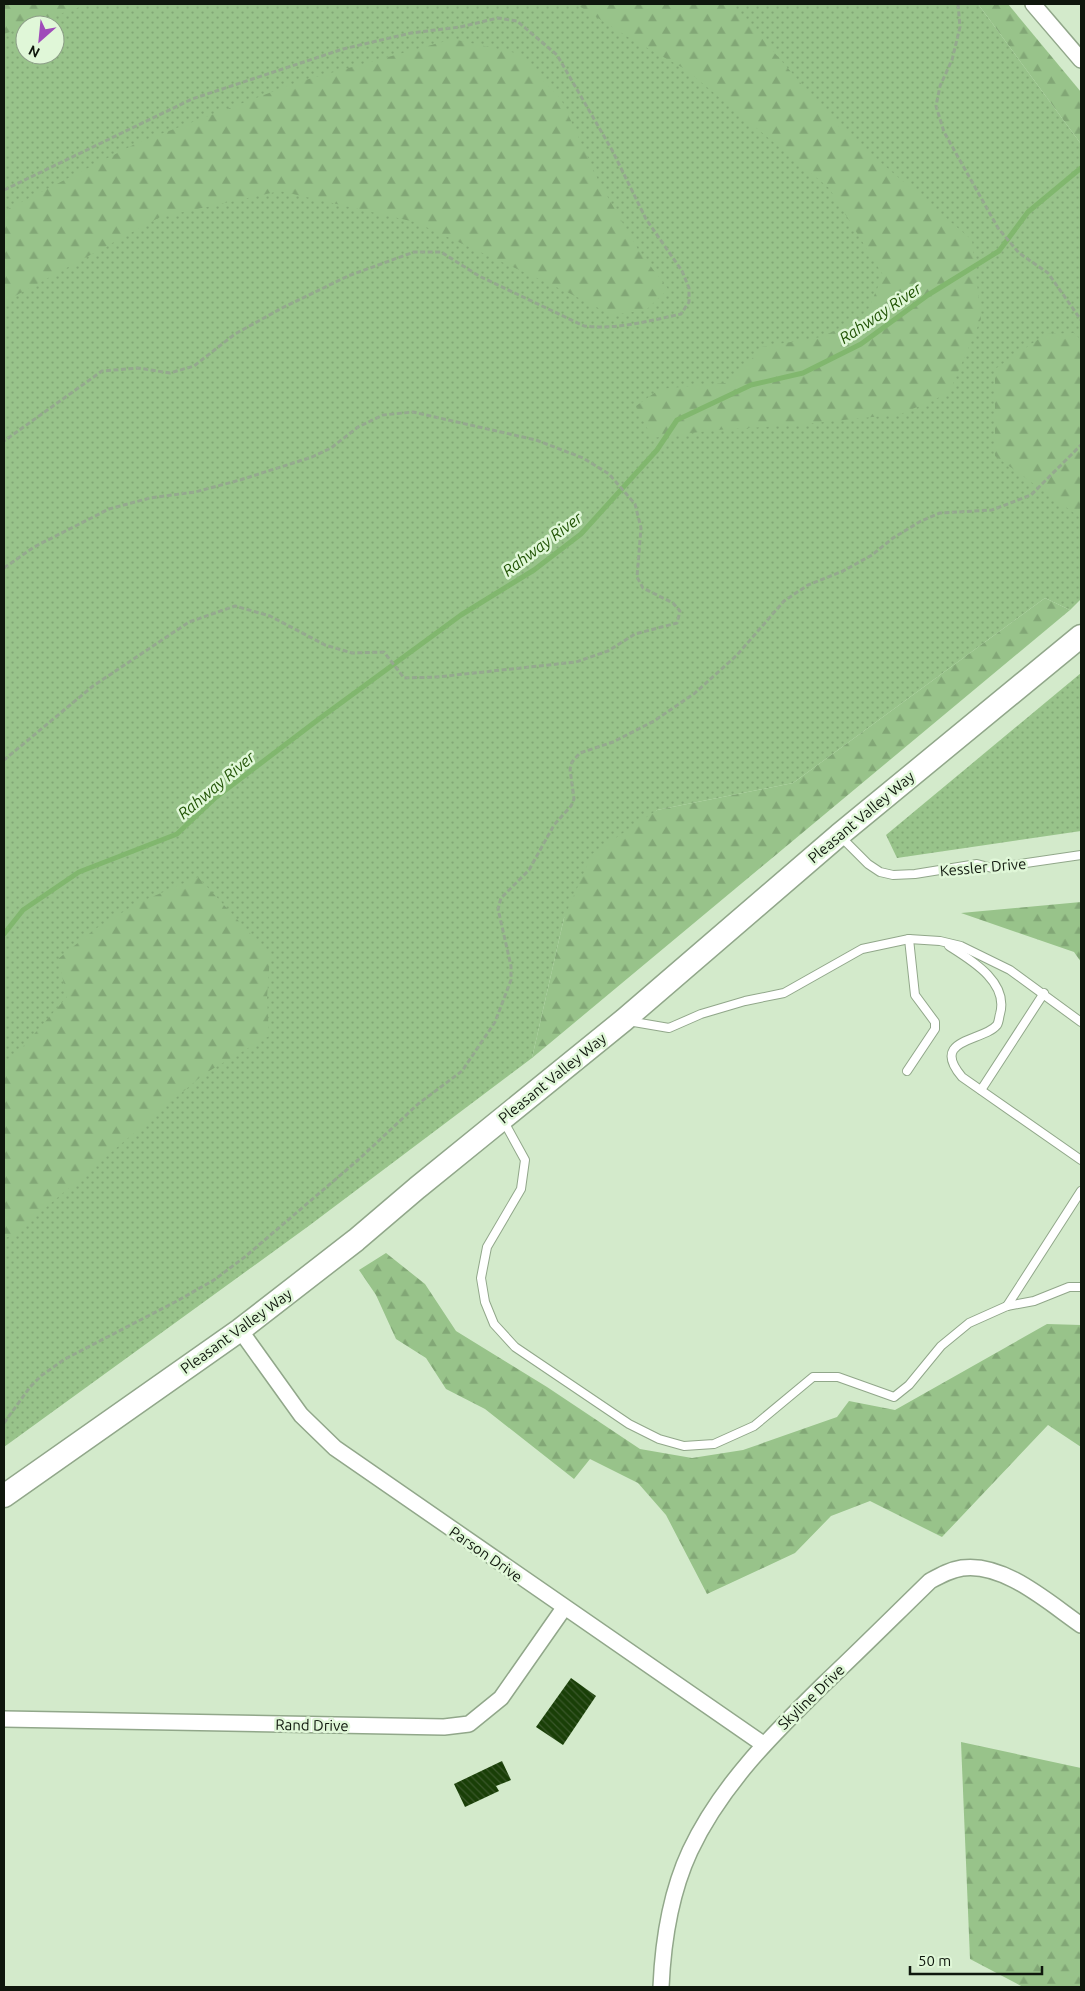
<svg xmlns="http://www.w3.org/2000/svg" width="1085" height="1991" viewBox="0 0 1085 1991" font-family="Ubuntu,sans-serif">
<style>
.grass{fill:url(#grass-dots);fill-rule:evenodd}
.forest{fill:url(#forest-firs)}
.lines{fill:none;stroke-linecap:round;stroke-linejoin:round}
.stream{stroke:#81b76e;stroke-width:5}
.building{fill:url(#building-back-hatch)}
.lane-casing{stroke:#91a78a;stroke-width:10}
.street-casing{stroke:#91a78a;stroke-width:18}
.secondary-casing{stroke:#91a78a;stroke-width:25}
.path{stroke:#95a88f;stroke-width:3;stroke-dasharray:5 2.5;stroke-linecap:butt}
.lane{stroke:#fff;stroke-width:8}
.street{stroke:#fff;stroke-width:15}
.secondary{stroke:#fff;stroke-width:22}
.labels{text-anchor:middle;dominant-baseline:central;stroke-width:5;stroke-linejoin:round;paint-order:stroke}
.street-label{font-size:15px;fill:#0f170d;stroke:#e0f7d8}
.water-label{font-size:16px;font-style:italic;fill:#215405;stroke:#e0f7d8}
</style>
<defs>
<pattern id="grass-dots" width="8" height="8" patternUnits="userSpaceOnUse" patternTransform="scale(1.25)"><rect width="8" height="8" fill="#98c38a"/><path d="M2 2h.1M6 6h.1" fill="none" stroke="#82a776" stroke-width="1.8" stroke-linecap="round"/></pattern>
<pattern id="forest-firs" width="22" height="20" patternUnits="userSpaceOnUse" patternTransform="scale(1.25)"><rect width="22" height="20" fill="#98c38a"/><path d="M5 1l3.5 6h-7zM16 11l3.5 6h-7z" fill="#82a776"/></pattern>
<pattern id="building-back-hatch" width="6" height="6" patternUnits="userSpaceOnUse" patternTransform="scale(1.25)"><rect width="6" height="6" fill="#193f07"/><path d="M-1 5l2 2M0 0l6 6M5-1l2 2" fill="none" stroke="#39572a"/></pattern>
</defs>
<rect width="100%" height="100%" fill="#d3eacb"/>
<g class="grass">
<path d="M4,4h974l103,140v455l-11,11 -25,-12 -252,185 -136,27 -93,108 -32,140 -222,167 -306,222zM25,25h30v30h-30z"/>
<path d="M1081,673v158l-184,27 -11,-23z"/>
</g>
<g class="forest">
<path d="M4,4h84l-84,30z"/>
<path d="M576,4h156l107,123 133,113 9,79 -32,74 -48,21 -106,11 -80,5 -63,8 -16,-32 24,-17 65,-6 19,-14 17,-22 60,-10 44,-20 18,-42 -54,-87 -144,-119 -54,-30z"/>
<path d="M978,4h30l73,88v52z"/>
<path d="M453,39l63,14 45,46 38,83 40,69 29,38 -22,21 -34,5 -45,-23 -152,-70 -135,-31 -120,26 -156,85v-91l133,-68 161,-61z"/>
<path d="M1074,333l7,7v178l-86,-62v-87l51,-35z"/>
<path d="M1045,598l25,12 -538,448 32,-140 28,-64 65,-44 136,-27z"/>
<path d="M198,877l72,78 -3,43 2,38 -65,38 -192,162 -8,2v-170l63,-71 -9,-38 37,-30 43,-26z"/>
<path d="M1081,902v60l-7,-10 -113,-39z"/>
<path d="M386,1253l39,31 31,47 91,56 93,62 52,9 51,-8 94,-33 12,-16 46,9 152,-86 34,1v122l-33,-22 -106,112 -72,-36 -39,15 -36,37 -88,41 -41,-79 -28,-32 -48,-24 -16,20 -89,-70 -39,-20 -20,-31 -30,-19 -20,-44 -17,-25z"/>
<path d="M961,1742l120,26v219h-58l-53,-28z"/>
</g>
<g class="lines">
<path class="stream" d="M4,934l19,-24 56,-38 98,-38 38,-36 104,-79 142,-104 73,-45 47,-36 76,-84 20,-30 74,-35 52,-12 58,-29 67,-49 71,-44 29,-39 53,-44"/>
</g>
<g class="building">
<path d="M571,1678l25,18 -33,49 -27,-18z"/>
<path d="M502,1761l9,19 -15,6 3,5 -34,16 -11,-23z"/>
</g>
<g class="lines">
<defs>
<g id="lane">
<path d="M840,836l28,28 12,8 13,3 22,-1 62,-10 15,4 89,-13"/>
<path d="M949,946c22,14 60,36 51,68 -1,3 -1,8 -3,11 -14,17 -68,13 -35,52l119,83"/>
<path d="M628,1021l41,7 32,-14 44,-13 39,-8 78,-44 47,-10 31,2 21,5 49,24 71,52"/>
<path d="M907,1071l28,-42v-7l-20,-27 -6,-56"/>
<path d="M981,1090l63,-97"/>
<path d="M503,1120l22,40 -4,29 -34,58 -6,31 4,24 9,22 21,23 114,77 30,15 25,7 30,-2 40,-18 59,-49h25l56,20 15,-12 32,-39 28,-23 38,-17 27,-5 35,-14h12"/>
<path d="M1007,1306l74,-115"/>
</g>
<g id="street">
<path d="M1033,4l48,56"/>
<path d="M240,1330l61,85 34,33 428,296"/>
<path d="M4,1719l440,8 25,-3 32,-26 63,-90"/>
<path d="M661,1987c2,-46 9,-93 29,-136 31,-66 83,-117 134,-167 36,-34 71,-69 106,-103 11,-6 20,-11 32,-13 42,-6 87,35 119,57"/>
</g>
<path id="secondary" d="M4,1496l236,-166 116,-90 61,-52 207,-168 215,-185 242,-199"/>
</defs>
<use href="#lane" class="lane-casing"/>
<use href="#street" class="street-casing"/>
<use href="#secondary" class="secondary-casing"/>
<g class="path">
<path d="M958,4l2,23 -8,33 -12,26 -4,20 8,26 54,96 21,25 29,20 33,47"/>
<path d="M4,190l188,-91 151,-50 68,-16 49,-6 38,-9 19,3 40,34 55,95 34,69 36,52 7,17v14l-8,12c-32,7 -65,16 -97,12l-105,-50 -38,-24h-27l-66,24 -66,32 -47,26 -41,32 -24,7 -32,-5 -36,3 -98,70"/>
<path d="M4,568l30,-21 75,-38 41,-11 45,-6 45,-12 72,-23 19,-9 27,-21 25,-12 30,-3 123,28 47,18 26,16 26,30 6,24 -4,49 6,11 30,15 7,8 -3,12 -42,11 -27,17 -32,11 -139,15 -33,1 -20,-26 -32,1 -27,-8 -55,-29 -35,-10 -46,16 -96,64 -89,74"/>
<path d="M4,1423l26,-36 12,-12 23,-16 112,-58 37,-21 32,-24 112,-96 60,-56 44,-33 33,-49 16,-42v-14l-13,-57 3,-11 28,-28 25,-45 17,-19 3,-7 -4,-30 2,-7 8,-9 33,-11 41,-21 41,-28 42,-38 47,-54 24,-16 35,-14 29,-16 21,-17 28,-17 19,-8 52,-3 39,-15 50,-50"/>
</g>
<use href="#lane" class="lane"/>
<use href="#street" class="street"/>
<use href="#secondary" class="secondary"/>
</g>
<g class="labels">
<g class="street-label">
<text transform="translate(861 817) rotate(-40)">Pleasant Valley Way</text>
<text transform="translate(983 867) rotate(-5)">Kessler Drive</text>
<text transform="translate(552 1078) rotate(-39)">Pleasant Valley Way</text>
<text transform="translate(236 1331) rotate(-36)">Pleasant Valley Way</text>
<text transform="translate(486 1554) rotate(35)">Parson Drive</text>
<text transform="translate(811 1697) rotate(-44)">Skyline Drive</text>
<text transform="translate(312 1725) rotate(1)">Rand Drive</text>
</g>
<g class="water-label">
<text transform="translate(880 313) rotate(-34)">Rahway River</text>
<text transform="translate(542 544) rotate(-37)">Rahway River</text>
<text transform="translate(216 785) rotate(-40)">Rahway River</text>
</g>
</g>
<rect width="1085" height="1991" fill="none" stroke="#0f170d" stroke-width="10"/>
<g transform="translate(40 40) rotate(207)"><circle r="24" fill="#e0f7d8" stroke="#8c9d87"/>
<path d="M0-4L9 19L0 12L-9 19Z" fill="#9f4bb9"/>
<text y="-8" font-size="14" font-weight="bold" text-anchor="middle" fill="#0f170d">N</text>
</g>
<path d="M910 1966v8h132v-8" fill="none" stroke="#0f170d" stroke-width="2.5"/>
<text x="918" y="1966" font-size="15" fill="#0f170d" stroke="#e0f7d8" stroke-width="4" paint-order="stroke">50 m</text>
</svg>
